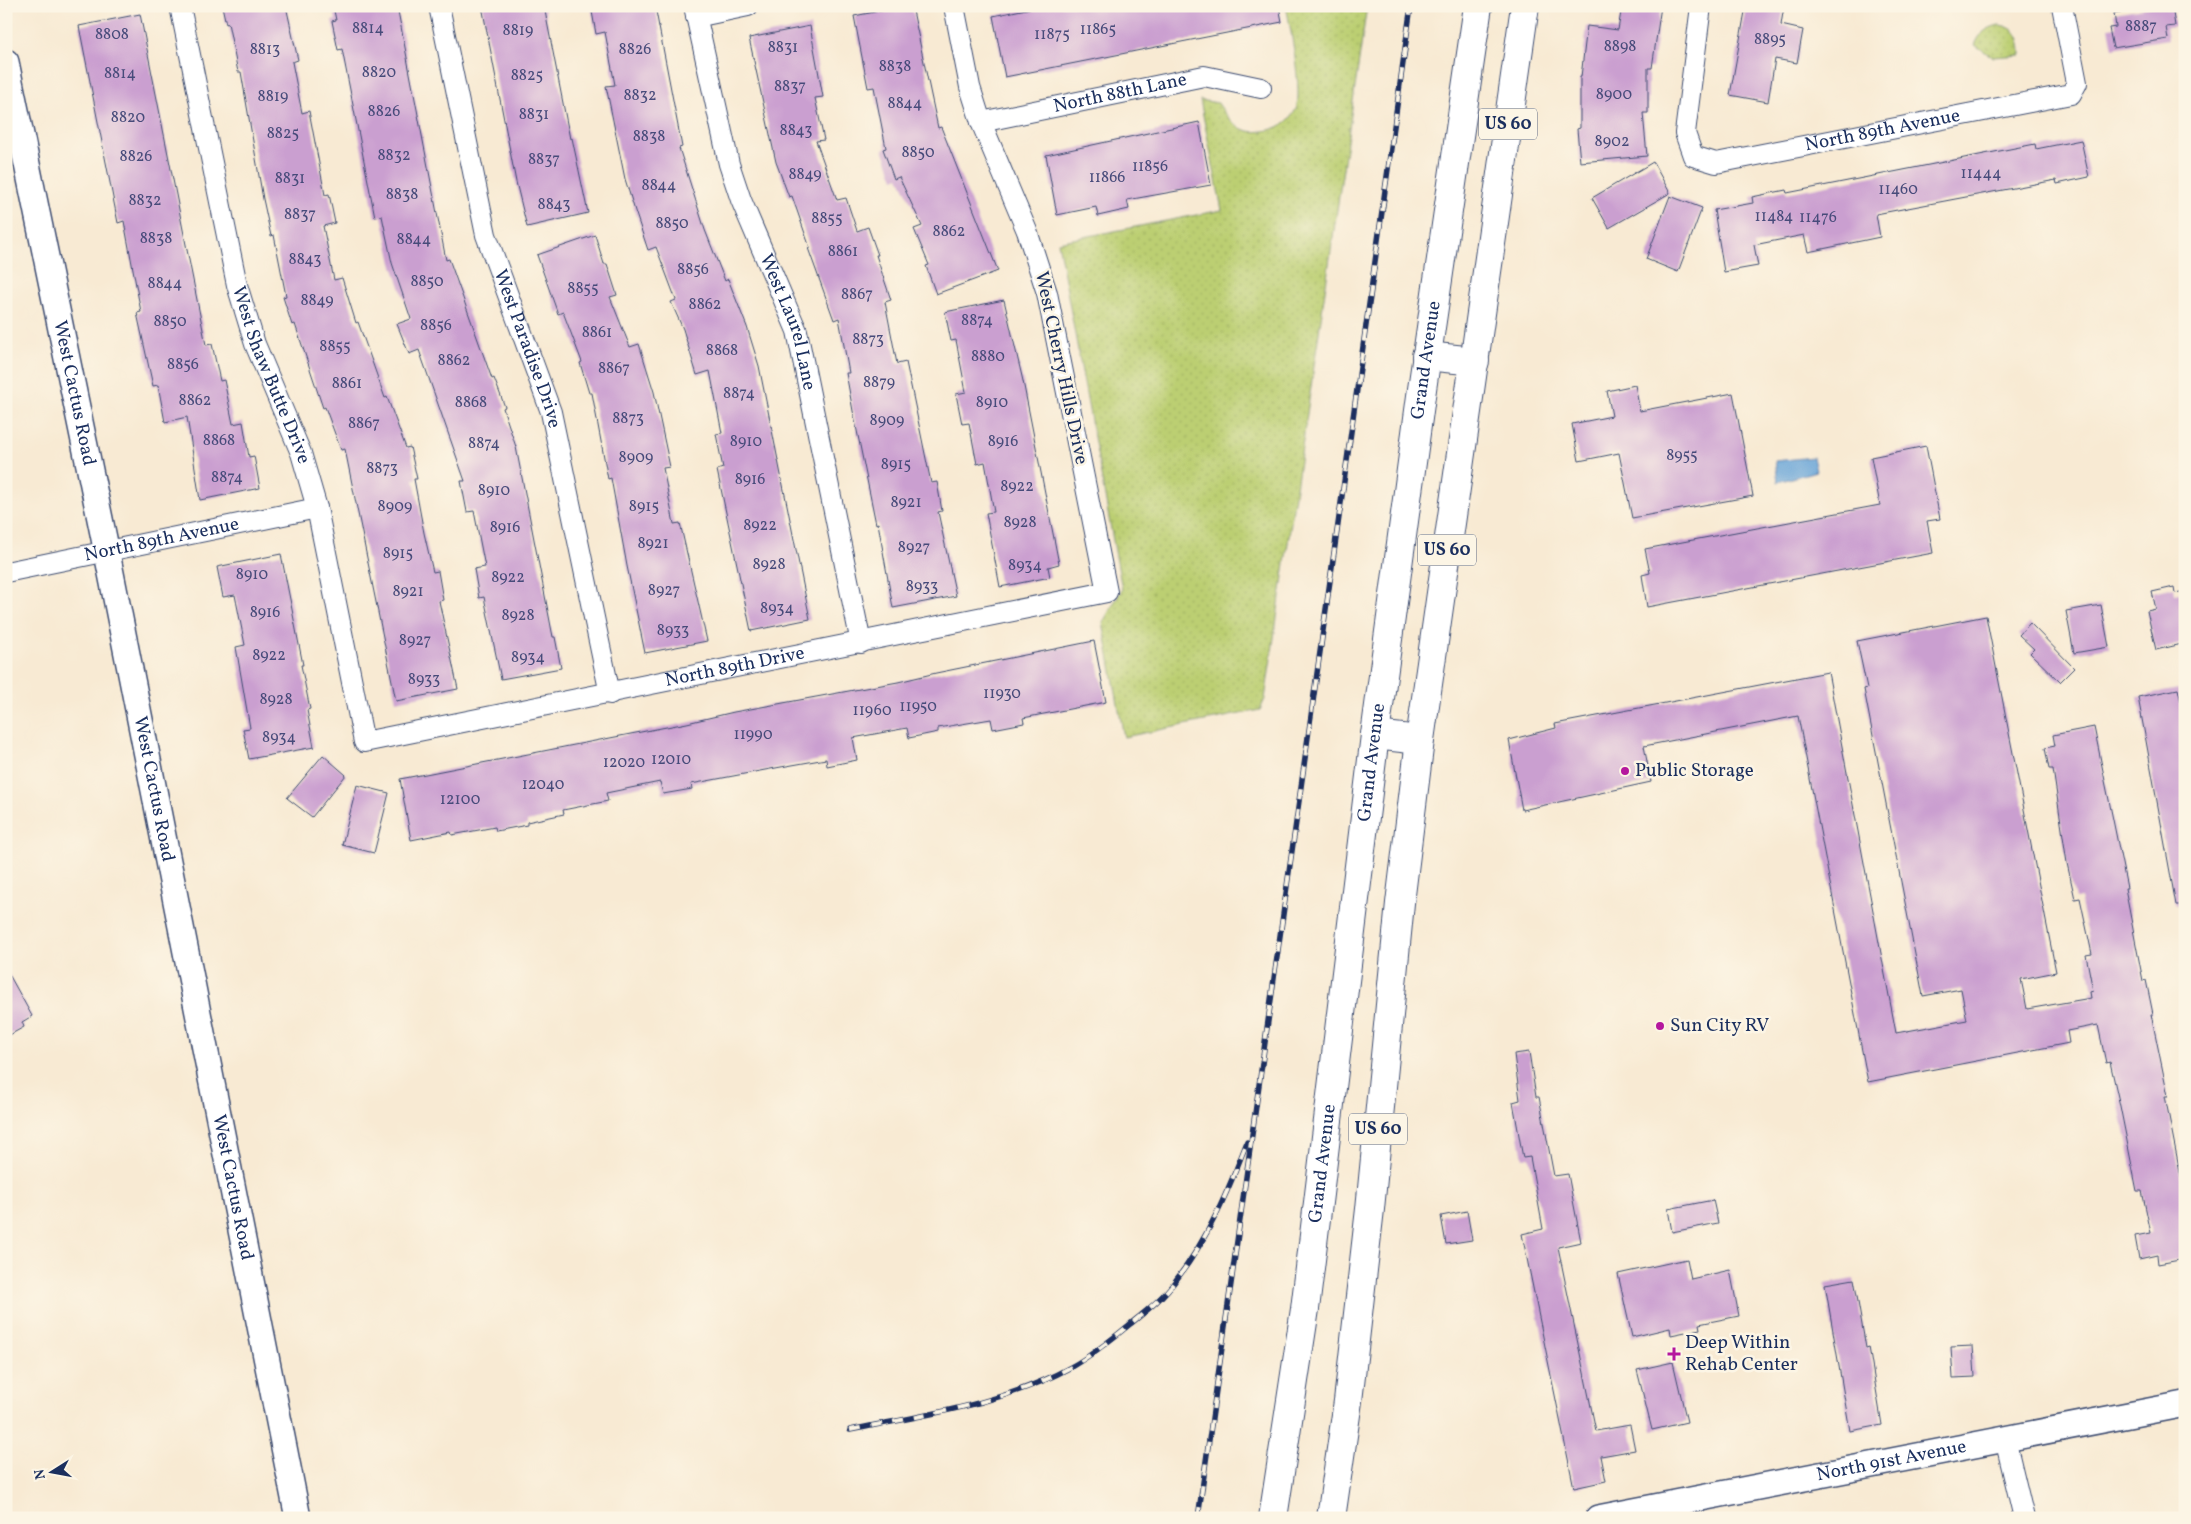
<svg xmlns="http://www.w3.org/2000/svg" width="2191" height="1524" viewBox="0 0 2191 1524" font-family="Vollkorn,serif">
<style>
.park{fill:url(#park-dots);stroke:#6c7f68}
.water{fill:#67a4d8;stroke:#416a9b}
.building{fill:#ca9fd0}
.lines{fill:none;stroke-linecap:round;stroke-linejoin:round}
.minor-casing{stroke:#3c4b70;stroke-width:22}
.major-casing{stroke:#3c4b70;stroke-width:28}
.highway-casing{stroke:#3c4b70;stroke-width:30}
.minor{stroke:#fff;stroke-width:20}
.major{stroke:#fff;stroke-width:25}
.highway{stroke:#fff;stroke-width:28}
.rail-casing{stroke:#1b2f5e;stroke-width:5.5}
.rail{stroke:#fcf5e5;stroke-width:4;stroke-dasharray:11;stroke-linecap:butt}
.poi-dot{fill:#b5179e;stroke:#fcf5e5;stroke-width:2}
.labels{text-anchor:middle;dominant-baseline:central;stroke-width:5;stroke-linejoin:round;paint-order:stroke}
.number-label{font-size:16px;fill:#474b7a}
.shield{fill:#fcf5e5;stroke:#5e6a86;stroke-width:1}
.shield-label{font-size:18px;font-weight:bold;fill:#1b2f5e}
.street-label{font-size:19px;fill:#1b2f5e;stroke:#fcf5e5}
.poi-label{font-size:19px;fill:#1b2f5e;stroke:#fcf5e5;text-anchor:start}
</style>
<defs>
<pattern id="park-dots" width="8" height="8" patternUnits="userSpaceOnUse" patternTransform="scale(1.25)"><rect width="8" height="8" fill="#bccf72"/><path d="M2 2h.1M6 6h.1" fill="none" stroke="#a1b265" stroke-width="1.8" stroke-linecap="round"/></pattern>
</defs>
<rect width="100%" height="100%" fill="#fcf5e5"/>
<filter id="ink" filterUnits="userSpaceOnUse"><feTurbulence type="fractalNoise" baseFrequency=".02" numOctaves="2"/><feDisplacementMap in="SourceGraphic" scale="10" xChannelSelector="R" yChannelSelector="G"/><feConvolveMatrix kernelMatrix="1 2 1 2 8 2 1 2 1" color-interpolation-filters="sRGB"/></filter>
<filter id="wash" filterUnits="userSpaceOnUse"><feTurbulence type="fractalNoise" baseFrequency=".0096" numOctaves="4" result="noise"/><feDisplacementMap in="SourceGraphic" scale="20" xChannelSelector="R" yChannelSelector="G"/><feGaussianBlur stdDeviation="1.12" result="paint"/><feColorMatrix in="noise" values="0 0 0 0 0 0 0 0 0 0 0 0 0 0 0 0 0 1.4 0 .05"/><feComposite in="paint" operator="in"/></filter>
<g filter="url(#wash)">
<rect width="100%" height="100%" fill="#f8ead3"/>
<g class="park">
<path d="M1286,6h81l-102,693 -5,11 -136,27 -21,-115 19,-33 -64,-347 164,-32 -22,-110 18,3c12,18 22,32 45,28 15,-2 26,-8 33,-22 7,-14 -6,-85 -10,-103z"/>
<path d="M1999,25c18,2 22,14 22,30l-28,2 -18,-12c5,-12 11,-17 24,-20z"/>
</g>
<path class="water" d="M1813,457l3,14 -38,11 -3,-21z"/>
<g id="blocks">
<g class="building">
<path d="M222,6h64l12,54 -6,2 10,51 7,-2 16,84 4,-1 6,29 -12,3 11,54 8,-2 14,45 2,-1 27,76 2,-1 19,51 4,-1 7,32h-3l10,54 9,39 5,-1 5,29 -4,1 19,88 -62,12 -51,-252 -4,1 -16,-43 -2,1 -28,-84 -3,1 -9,-28 3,-1 -12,-61 -3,1 -8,-37 -22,-127h-3l-10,-49 -2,1z"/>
<path d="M333,6h64l49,254 3,-1 43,120 2,-1 11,29 -2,1 13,39 37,190h2l6,31 -60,11 -17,-82 -5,1 -5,-29 11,-2 -11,-56 -7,1 -6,-31h4l-46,-131 -10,4 -12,-30 14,-5 -19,-56 -10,-47 -7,1 -33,-168 -4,1 -6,-29 4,-1z"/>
<path d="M482,6h62l26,133 2,-1 16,75 -61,14 -11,-45z"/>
<path d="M591,6h64l27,141 -3,1 26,82 20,51 3,-2 19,48 12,39 51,253 -59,12 -34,-161 6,-2 -7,-34 6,-1 -12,-62 -13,4 -14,-46 -12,-27 5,-2 -20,-53 -8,3 -13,-39 -10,-32 -19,-93 9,-1 -10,-53 -9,2z"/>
<path d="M906,6h6l26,122 3,-1 57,144 -62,23 -10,-28 3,-1 -15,-36 8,-3 -23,-49 -5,2 -11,-30 3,-1 -12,-61 -6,1 -14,-72z"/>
<path d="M1030,6h249l3,16 -277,55 -12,-61 38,-8z"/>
<path d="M1622,6h39l-9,62h-4v45h-5l4,43 -67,6 -3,-33 3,-1v-51h1l6,-51 31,4z"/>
<path d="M1746,6h38l-3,19 22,5 -6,33 -22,-4 -7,43 -38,-7z"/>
<path d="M2156,6h16l3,20 -9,1 2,12 -55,9 -4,-20 7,-1 -2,-14z"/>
<path d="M140,14l66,331 6,-1 8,37 4,-1 9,44 10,-2 6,35 5,-1 6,32 -60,12 -13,-83 -22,5 -7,-37 -5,1 -16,-73 4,-1 -17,-91 -6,2 -39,-197z"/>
<path d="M810,26l13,71 -8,1 9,42 -8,1 21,59 9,-2 11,33 11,-4 10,28h-2l15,45 -6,2 12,62 9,-2 25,121 6,-1 5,29 -4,1 18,84 -63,12 -15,-85 -2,1 -23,-113 -7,-38h3l-10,-55 -5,2 -26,-72h2l-18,-52 -3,1 -13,-35 -27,-124z"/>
<path d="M1199,122l12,63 -84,15 2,9 -31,7 -2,-9 -39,8 -11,-60z"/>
<path d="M2081,140l8,37 -32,7 -1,-4 -180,34 4,23 -72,15 -4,-17 -50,10 4,21 -34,6 -10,-62 39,-7 -1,-6 34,-7 1,3 248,-49 1,5z"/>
<path d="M1653,162l17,31 -61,35 -17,-30z"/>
<path d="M1670,196l32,12 -24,64 -32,-13z"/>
<path d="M595,235l9,29h3l10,31 -7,2 20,50 9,-3 15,48 16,75 -7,1 11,56 6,-1 27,118 -62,12 -18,-87 -16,-88 -3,1 -16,-86h-3l-9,-30 2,-1 -19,-50 -5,2 -21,-59z"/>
<path d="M1004,300l19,81 36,183 -11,3 2,10 -50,10 -14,-74 8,-1 -9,-50 -8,2 -8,-41 -7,1 -6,-30 10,-2 -10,-52 -5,1 -6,-29z"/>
<path d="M1635,385l5,26 93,-18 20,103 -121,22 -13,-65 -40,8 -7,-37 40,-8 -5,-25z"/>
<path d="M1926,446l14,73 -13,2 6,32 -286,54 -5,-32 8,-2 -5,-24 235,-44 -9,-48z"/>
<path d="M281,554l22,111h-2l9,44 -3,1 7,37 -65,12 -6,-30 7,-1 -14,-81 9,-2 -10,-50 -12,2 -6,-30z"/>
<path d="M2174,587l1,6 10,-2v52l-29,7 -9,-39 9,-2 -4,-17z"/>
<path d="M2101,605l8,42 -35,6 -8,-42z"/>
<path d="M1986,616l70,356 -35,7 6,30 64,-11 -1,-6 3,-1 -7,-36 6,-1 -12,-56 -5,1 -8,-36 -14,-94h-4l-4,-21 10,-2 -2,-11 41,-8 33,161h-2l18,93 3,-1 7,34h-2l17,82h-3l20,102v61l-27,5 -1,-9 -18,4 -4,-23 16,-3 -9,-42h-5l-17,-85 -10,-44 -4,1 -8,-38 -31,6 2,12 -201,39 -70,-366 -154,30 7,36 -129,28 -13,-70 47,-12 -1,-4 273,-52 68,361 71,-13 -6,-31 -38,7 -59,-307 3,-1 -10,-47z"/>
<path d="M2030,623l44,45 -14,14 -30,-29 4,-4 -15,-14z"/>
<path d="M1094,641l12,61 -83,16 1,5 -31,6 -2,-10 -53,9v4l-29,6 -2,-10 -54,10 4,22 -30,6 -1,-7 -45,8 -90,17 1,5 -29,5 -3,-12 -54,11 2,8 -45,9 1,4 -37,8v3l-31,6 -1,-4 -43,8 -1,-3 -40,8 -11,-61 287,-56 47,-11 164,-30 38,-9z"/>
<path d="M2178,689l7,30v186h-9l-38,-208z"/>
<path d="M323,755l23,20 -34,42 -25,-19z"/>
<path d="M357,785l32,8 -15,60 -32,-8z"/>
<path d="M6,969l26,47 -10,6 2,5 -18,10z"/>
<path d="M1529,1052l7,45h3l15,79 14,-2 13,68 -23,5 38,184 34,-6 5,25 -34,6 5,25 -32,7 -52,-254 21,-5 -13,-72 -7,1 -10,-56 7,-2 -6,-46z"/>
<path d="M1713,1200l5,23 -46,9 -4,-23z"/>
<path d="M1467,1211l5,29 -26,4 -5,-28z"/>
<path d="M1687,1259l4,20 39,-9 9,46 -40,8 1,5 -29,6 -1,-7 -38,9 -14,-63z"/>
<path d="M1854,1279l12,69 3,-1 13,78 -32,6 -25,-147z"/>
<path d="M1973,1346l2,31 -22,1 -2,-31z"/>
<path d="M1673,1362l14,60 -35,8 -15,-60z"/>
</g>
</g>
</g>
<g filter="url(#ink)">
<use href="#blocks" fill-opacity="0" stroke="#3c4b70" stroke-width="1"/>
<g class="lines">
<defs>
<g id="minor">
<path id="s1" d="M180,6l57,279 18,59 46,109 16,55 47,234 743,-150 -60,-299 -20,-62 -46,-109 -11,-35 -16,-81"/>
<path id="s2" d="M439,6l47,229 65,177 59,282"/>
<path id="s3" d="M694,6l35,158 12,36 56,131 64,312"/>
<path id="s4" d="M1701,6l-16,127 8,23 23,7 355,-69 6,-11 -15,-77"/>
<path d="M696,17l52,-11"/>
<path id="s5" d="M981,122l223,-46 57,12"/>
<path id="s6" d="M6,572l311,-64"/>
<path d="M2005,1439l19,79"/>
</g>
<g id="major">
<path id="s7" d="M6,62l101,491 191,965"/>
<path id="s8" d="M1598,1518l587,-114"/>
</g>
<g id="highway">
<path d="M1426,356l49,5"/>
<path d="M1375,735l45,5"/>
<path id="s9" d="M1273,1518l32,-209 70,-574 46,-339 57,-390"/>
<path d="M1331,1518l17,-117 22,-192 30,-306 20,-163 105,-734"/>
</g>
</defs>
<use href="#minor" class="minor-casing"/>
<use href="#major" class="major-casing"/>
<use href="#highway" class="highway-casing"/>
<use href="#minor" class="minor"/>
<use href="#major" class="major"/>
<use href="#highway" class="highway"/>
<defs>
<g id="rail">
<path d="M850,1430c74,-15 154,-26 221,-63 21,-12 40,-27 58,-42 17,-14 34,-27 47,-45 32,-41 52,-89 71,-138"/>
<path d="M1198,1518l213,-1512"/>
</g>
</defs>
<use href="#rail" class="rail-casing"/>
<use href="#rail" class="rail"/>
</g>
</g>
<g class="poi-dot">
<circle cx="1625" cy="771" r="5"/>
<circle cx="1660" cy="1026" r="5"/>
<path d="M1671.5 1346.5h5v5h5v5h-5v5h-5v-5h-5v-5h5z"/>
</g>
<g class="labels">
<g class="number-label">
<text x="2141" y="27">8887</text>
<text x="368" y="29">8814</text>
<text x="1098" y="30">11865</text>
<text x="518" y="31">8819</text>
<text x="112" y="35">8808</text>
<text x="1052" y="35">11875</text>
<text x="1770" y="40">8895</text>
<text x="1620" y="47">8898</text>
<text x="783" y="48">8831</text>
<text x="265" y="50">8813</text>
<text x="635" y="50">8826</text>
<text x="895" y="67">8838</text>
<text x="379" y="73">8820</text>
<text x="120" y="74">8814</text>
<text x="527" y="76">8825</text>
<text x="790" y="87">8837</text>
<text x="1614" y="95">8900</text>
<text x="640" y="96">8832</text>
<text x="273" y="97">8819</text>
<text x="905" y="104">8844</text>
<text x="384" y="112">8826</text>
<text x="534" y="115">8831</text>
<text x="128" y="118">8820</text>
<text x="796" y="131">8843</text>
<text x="283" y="134">8825</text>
<text x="649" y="137">8838</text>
<text x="1612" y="142">8902</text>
<text x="918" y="153">8850</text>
<text x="394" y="156">8832</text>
<text x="136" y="157">8826</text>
<text x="544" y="160">8837</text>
<text x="1150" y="167">11856</text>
<text x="1981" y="174">11444</text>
<text x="805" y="175">8849</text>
<text x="1107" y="178">11866</text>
<text x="290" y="179">8831</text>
<text x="659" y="186">8844</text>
<text x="1898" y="190">11460</text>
<text x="402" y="195">8838</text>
<text x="145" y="201">8832</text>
<text x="554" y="205">8843</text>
<text x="300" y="215">8837</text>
<text x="1774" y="217">11484</text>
<text x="1818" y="218">11476</text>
<text x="827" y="219">8855</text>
<text x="672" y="224">8850</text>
<text x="949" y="232">8862</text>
<text x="156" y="239">8838</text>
<text x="414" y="240">8844</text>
<text x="843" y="252">8861</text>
<text x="305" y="260">8843</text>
<text x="693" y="270">8856</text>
<text x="427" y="282">8850</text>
<text x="165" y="284">8844</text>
<text x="583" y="289">8855</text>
<text x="857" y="295">8867</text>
<text x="317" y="301">8849</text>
<text x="705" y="305">8862</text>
<text x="977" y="321">8874</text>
<text x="170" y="322">8850</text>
<text x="436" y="326">8856</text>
<text x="597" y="333">8861</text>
<text x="868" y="340">8873</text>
<text x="335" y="347">8855</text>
<text x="722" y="351">8868</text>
<text x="988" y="357">8880</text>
<text x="454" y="361">8862</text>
<text x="183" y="365">8856</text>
<text x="614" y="369">8867</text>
<text x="879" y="383">8879</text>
<text x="347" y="384">8861</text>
<text x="739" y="394">8874</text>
<text x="195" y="401">8862</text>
<text x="471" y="403">8868</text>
<text x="992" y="403">8910</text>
<text x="628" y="419">8873</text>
<text x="887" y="421">8909</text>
<text x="364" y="424">8867</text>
<text x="219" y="441">8868</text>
<text x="746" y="442">8910</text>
<text x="1003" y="442">8916</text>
<text x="484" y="444">8874</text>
<text x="1682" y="456">8955</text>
<text x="636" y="458">8909</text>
<text x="896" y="465">8915</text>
<text x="382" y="469">8873</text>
<text x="227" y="478">8874</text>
<text x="750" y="480">8916</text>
<text x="1017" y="487">8922</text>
<text x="494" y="491">8910</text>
<text x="906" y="503">8921</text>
<text x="395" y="507">8909</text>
<text x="644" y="507">8915</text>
<text x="1020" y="523">8928</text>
<text x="760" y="526">8922</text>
<text x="505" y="528">8916</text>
<text x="653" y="544">8921</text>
<text x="914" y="548">8927</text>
<text x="398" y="554">8915</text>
<text x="769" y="565">8928</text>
<text x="1025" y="566">8934</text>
<text x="252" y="575">8910</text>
<text x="508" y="578">8922</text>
<text x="922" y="587">8933</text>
<text x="664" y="591">8927</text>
<text x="408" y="592">8921</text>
<text x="777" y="609">8934</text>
<text x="265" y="613">8916</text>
<text x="518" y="616">8928</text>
<text x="673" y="631">8933</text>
<text x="415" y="641">8927</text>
<text x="269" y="656">8922</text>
<text x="528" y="658">8934</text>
<text x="424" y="680">8933</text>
<text x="1002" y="694">11930</text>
<text x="276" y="700">8928</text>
<text x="918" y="707">11950</text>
<text x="872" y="711">11960</text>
<text x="753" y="735">11990</text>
<text x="279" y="738">8934</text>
<text x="671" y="760">12010</text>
<text x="624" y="763">12020</text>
<text x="543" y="785">12040</text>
<text x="460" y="800">12100</text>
</g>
<g class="shield">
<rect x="1479" y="108.5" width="58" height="31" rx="4"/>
<rect x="1418" y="534.5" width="58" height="31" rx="4"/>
<rect x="1349" y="1113.5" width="58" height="31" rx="4"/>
</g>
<g class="shield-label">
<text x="1508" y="124">US 60</text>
<text x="1447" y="550">US 60</text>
<text x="1378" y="1129">US 60</text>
</g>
<g class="street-label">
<text stroke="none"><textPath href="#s5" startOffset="142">North 88th Lane</textPath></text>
<text stroke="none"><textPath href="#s4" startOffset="346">North 89th Avenue</textPath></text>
<text stroke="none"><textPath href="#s3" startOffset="331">West Laurel Lane</textPath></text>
<text stroke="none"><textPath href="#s2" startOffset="355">West Paradise Drive</textPath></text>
<text stroke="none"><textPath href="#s9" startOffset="1168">Grand Avenue</textPath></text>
<text transform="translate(1061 368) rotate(78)">West Cherry Hills Drive</text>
<text stroke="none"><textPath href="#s1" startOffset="381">West Shaw Butte Drive</textPath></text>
<text stroke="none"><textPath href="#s7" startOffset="338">West Cactus Road</textPath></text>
<text stroke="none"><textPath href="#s6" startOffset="159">North 89th Avenue</textPath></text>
<text stroke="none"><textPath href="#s1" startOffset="1139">North 89th Drive</textPath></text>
<text stroke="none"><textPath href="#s9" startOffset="762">Grand Avenue</textPath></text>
<text stroke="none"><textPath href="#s7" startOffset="742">West Cactus Road</textPath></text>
<text stroke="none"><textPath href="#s9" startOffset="358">Grand Avenue</textPath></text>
<text stroke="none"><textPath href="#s7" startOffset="1148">West Cactus Road</textPath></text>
<text stroke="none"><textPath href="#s8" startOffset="299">North 91st Avenue</textPath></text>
</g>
<g class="poi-label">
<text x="1635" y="771">Public Storage</text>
<text x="1670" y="1026">Sun City RV</text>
<text x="1685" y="1343">Deep Within<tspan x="1685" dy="22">Rehab Center</tspan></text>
</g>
</g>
<rect width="2191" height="1524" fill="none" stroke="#fcf5e5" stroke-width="25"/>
<g transform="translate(52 1472) rotate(259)" stroke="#fcf5e5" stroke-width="4" paint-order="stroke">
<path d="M0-4L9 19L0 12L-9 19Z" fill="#1b2f5e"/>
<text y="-8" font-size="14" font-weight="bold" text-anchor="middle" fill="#1b2f5e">N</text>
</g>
</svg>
